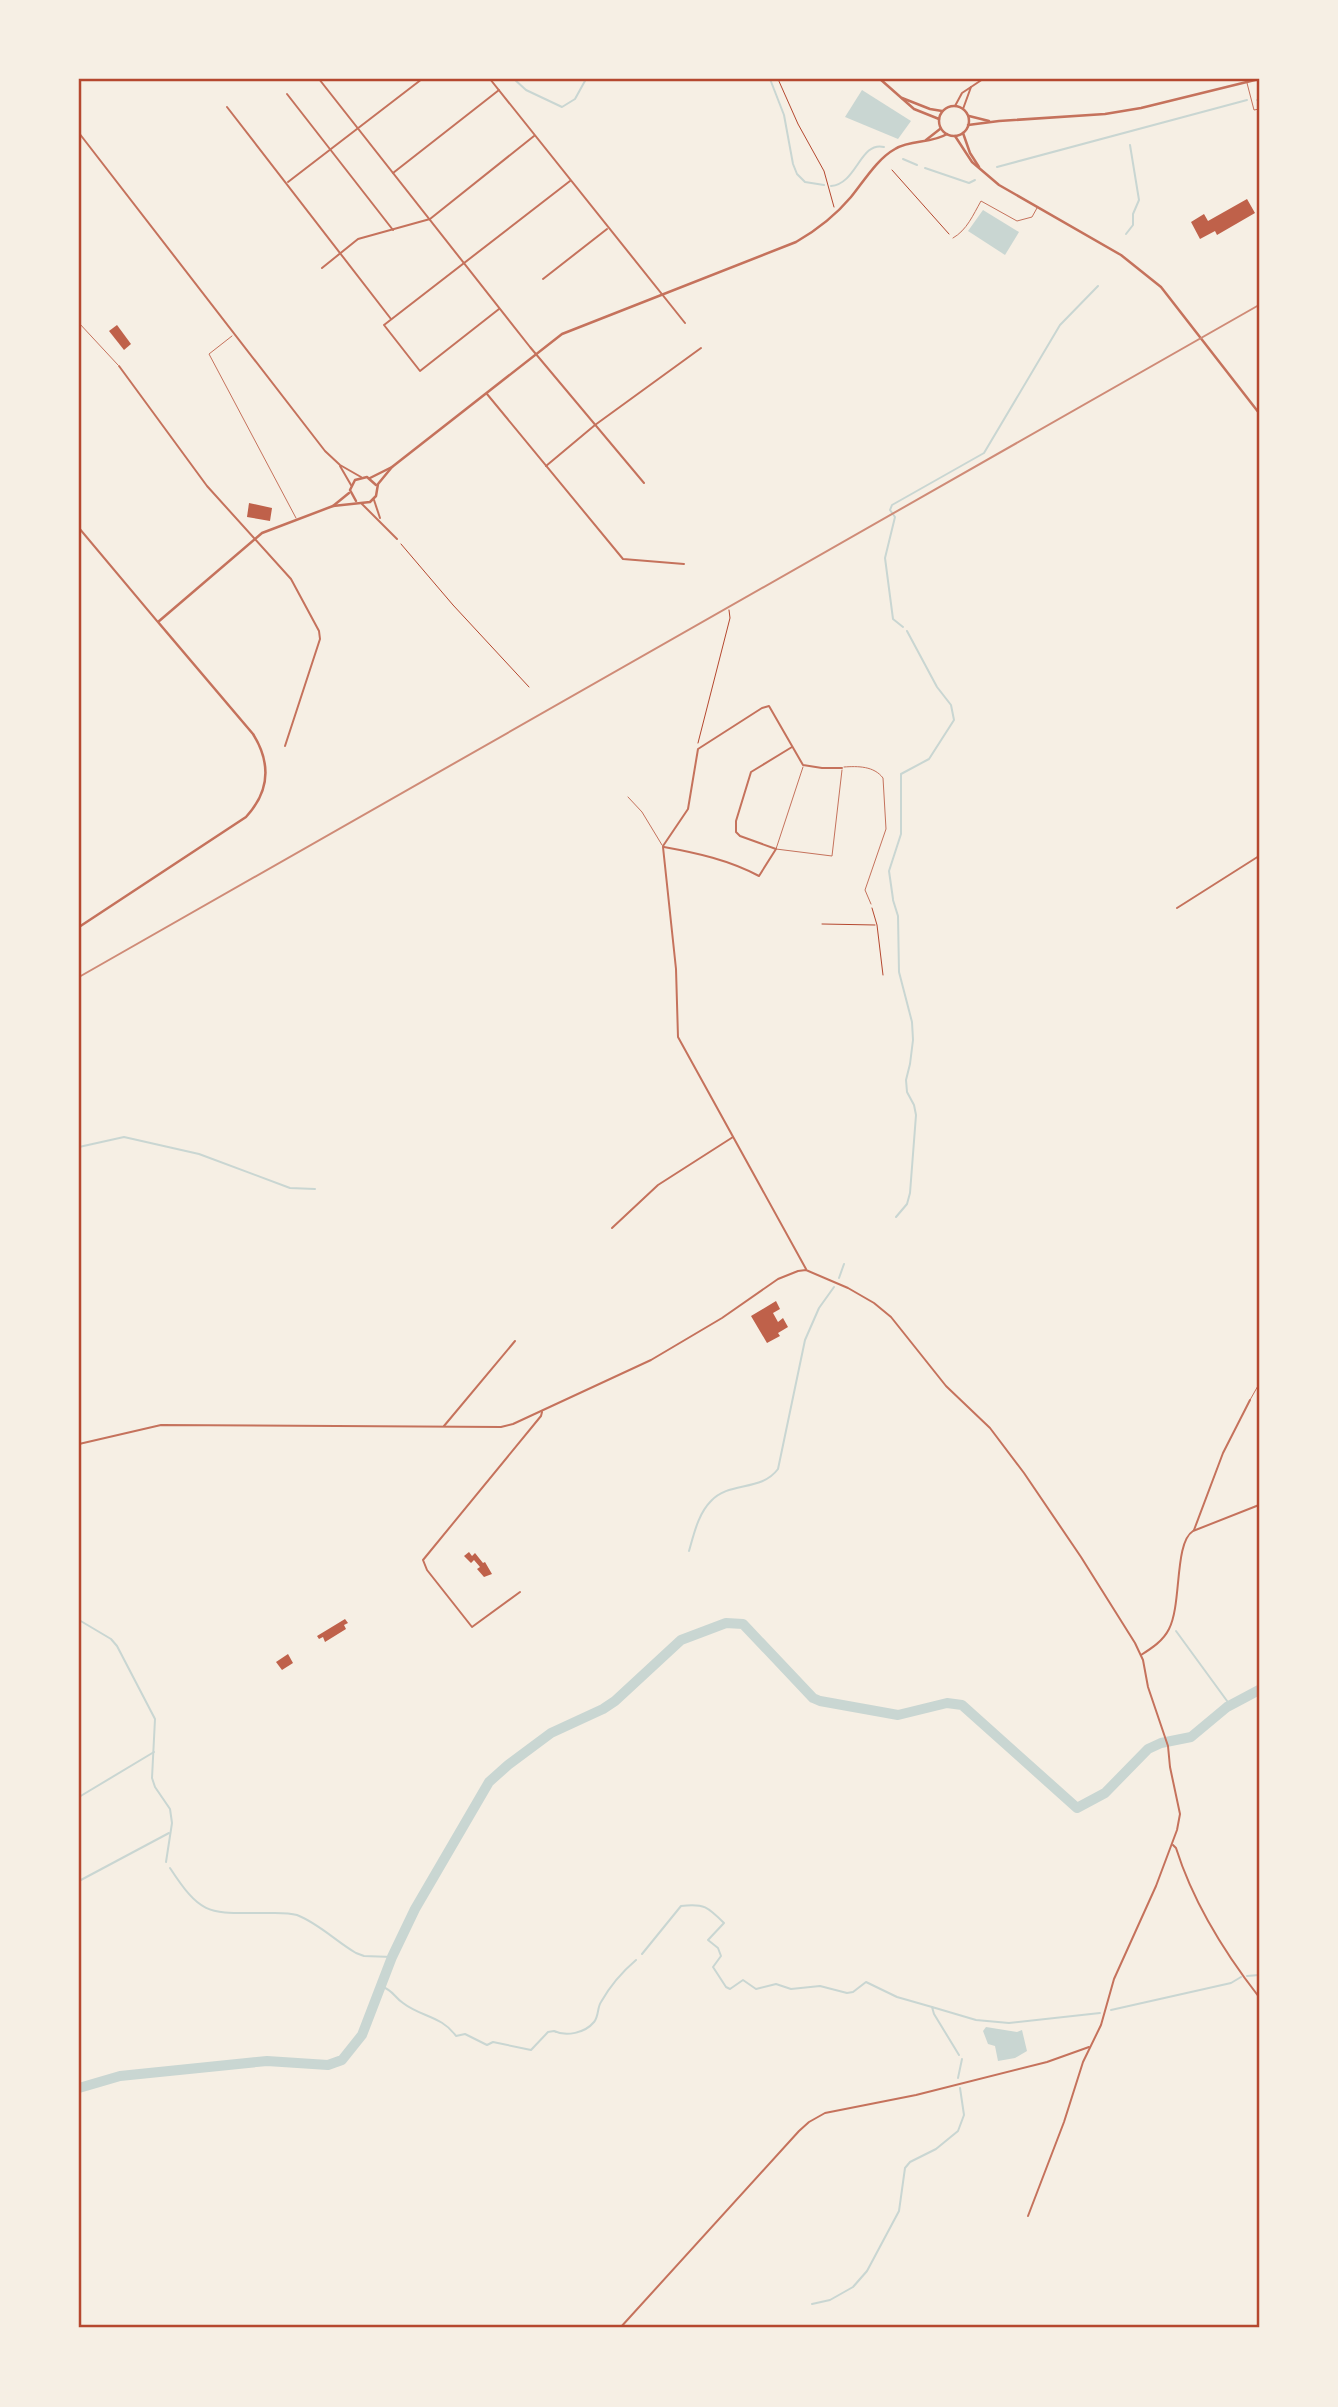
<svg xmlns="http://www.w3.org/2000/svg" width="1338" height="2407" viewBox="0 0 1338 2407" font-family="'Public Sans',sans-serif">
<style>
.water{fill:#c9d6d2}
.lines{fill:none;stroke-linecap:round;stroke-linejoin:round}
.stream{stroke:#c9d6d2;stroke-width:2}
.river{stroke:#c9d6d2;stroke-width:10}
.building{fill:#bf614a}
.path{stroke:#b5482f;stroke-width:1}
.service{stroke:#c5725c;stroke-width:1}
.minor{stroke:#c5725c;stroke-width:2}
.tertiary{stroke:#c5725c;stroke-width:2.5}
.rail{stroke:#cf8b77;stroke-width:2}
.neatline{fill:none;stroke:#b5482f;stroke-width:2.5}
</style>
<rect width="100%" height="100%" fill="#f6efe4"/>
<g class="water">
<path d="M862,90l49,31 -13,18 -53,-22z"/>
<path d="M983,210l36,22 -14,23 -37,-24z"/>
<path d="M986,2027l31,5 5,-2 5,21 -12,7 -17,3 -3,-15 -7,-2 -5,-13z"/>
</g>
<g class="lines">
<g class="stream">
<path d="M514,79l12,11 36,17 13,-8 11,-20"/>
<path d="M770,79l14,36 9,49 4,10 8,8 19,3"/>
<path d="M1257,100h2"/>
<path d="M903,159l14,6"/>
<path d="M997,167l250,-67"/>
<path d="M925,168l44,15 6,-3"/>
<path d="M831,186c26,-2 29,-45 53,-39"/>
<path d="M1126,234l7,-9v-11l6,-14 -9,-55"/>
<path d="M903,627l-10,-8 -8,-61 10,-41 -5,-7 2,-5 92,-52 76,-128 38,-39"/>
<path d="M893,899l-4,-28 12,-37v-60l28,-15 25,-39 -3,-15 -14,-18 -30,-56"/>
<path d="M893,900l5,16 1,56 13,50 1,18 -3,24 -4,16 1,12 7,13 2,10 -6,78 -3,11 -11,13"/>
<path d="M79,1147l45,-10 75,17 91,34 25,1"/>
<path d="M839,1278l5,-14"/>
<path d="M689,1551c5,-17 9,-37 22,-50 18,-20 50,-9 67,-32l27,-129 14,-32 15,-21"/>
<path d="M79,1620l32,19 6,7 38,73 -3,59 3,9 15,22 2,14 -6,39"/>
<path d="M1176,1631l54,74"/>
<path d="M79,1797l75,-45"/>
<path d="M170,1868c32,49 39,45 94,45 11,0 23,-1 33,2 21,8 40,27 59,38l8,3 28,1"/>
<path d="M79,1881l90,-48"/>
<path d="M642,1954l39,-48c23,-3 27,1 43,17l-16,17 10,8 3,8 -8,11 13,20 4,2 13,-9 13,9 20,-5 15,5 29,-3 27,7 6,-1 13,-10 31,15 35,10"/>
<path d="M1247,1976l12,-1"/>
<path d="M381,1986c13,5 12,10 22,17 18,14 39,13 53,33l9,-2 22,11 6,-3 38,8 17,-18 6,-1c12,6 31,2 40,-9 5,-6 3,-14 7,-20 9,-16 21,-30 35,-42"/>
<path d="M1111,2010l120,-27 10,-6"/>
<path d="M959,2055l-25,-41 -2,-7 44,13 33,3 91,-10"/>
<path d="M958,2078l4,-19"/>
<path d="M812,2304l18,-4 23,-13 14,-16 32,-60 6,-43 5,-6 26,-13 22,-18 6,-16 -4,-27"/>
</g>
<path class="river" d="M79,2088l41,-12 147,-15 61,4 14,-5 20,-25 30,-78 23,-48 74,-127 19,-17 43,-32 52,-24 12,-8 66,-61 45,-17 17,1 70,74 7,3 78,14 49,-12 15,2 115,103 28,-15 43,-44 13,-6 30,-6 36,-30 32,-17"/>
</g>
<g class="building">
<path d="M1247,199l8,14 -38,22 -2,-4 -15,8 -9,-17 13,-8 4,7z"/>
<path d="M117,325l14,19 -7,6 -15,-19z"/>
<path d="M249,503l23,5 -2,13 -23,-4z"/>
<path d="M776,1301l4,8 -7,4 5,9 5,-4 5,9 -10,6 2,3 -13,7 -16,-27z"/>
<path d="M469,1552l3,4 3,-3 8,10 2,-1 7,12 -8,3 -7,-8 3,-2 -6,-7 -3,3 -7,-7z"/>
<path d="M345,1619l3,4 -4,2 2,4 -21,13 -2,-5 -4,2 -2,-3z"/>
<path d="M288,1654l5,9 -11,7 -6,-8z"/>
</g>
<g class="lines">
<g class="path">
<path d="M778,79l20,45 26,47 10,36"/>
<path d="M892,170l57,64"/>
<path d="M401,544l52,61 76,82"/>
<path d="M698,743l32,-125 -1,-8"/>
<path d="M872,908l5,17 6,50"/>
<path d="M822,924l53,1"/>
</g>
<g class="service">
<path d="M1247,83l7,27 5,-1"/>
<path d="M953,238c14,-8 20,-23 28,-37l36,20 15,-4 5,-9"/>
<path d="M79,323l39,42"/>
<path d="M232,336l-23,18 87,164"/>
<path d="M803,767l-27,82 56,7 10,-86"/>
<path d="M844,767c14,-1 30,-1 39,11l3,51 -21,61 6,14"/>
<path d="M628,797l14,15 20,33"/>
<path d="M1250,1400l9,-16"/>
</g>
<g class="minor">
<path d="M319,79l211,268 114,136"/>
<path d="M490,79l195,244"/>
<path d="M287,94l106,136"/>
<path d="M955,106l7,-13 21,-14"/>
<path d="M227,107l164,212"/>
<path d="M963,109l8,-22"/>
<path d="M79,133l246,318 15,14 21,12"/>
<path d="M393,173l106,-83"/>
<path d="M288,182l134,-103"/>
<path d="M322,268l36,-29 72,-20 104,-83"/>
<path d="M543,279l64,-50"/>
<path d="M499,309l-79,62 -36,-46 186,-144"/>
<path d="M119,366l88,120 84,93 28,52 1,8 -35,107"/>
<path d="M487,394l136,165 61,5"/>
<path d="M340,466l11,19"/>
<path d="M546,466l49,-41 106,-77"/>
<path d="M374,500l6,18"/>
<path d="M362,504l35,35"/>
<path d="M79,528l78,93"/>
<path d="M663,846l25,-37 10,-60 64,-41 7,-2 34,59 19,3h20"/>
<path d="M663,847l13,122 2,68 128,232"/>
<path d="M664,847c33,6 65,13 95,29l17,-27 -36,-13 -4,-4v-11l15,-49 41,-25"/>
<path d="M1177,908l82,-52"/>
<path d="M612,1228l46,-43 75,-48"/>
<path d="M444,1426l71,-85"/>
<path d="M79,1444l82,-19 340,2 12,-3 138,-64 71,-42 56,-39 20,-8 8,-1 42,18 26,15 17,14 55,69 44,42 34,45 57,84 54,86 8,17 5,27 20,59 2,21 10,47 -3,16 -21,56 -42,93 -13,46 -18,37 -19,60 -36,94"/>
<path d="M1194,1530l29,-77 27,-53"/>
<path d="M520,1592l-48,35 -45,-57 -4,-10 118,-144 1,-4"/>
<path d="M1141,1655c11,-7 22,-14 28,-26 13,-25 5,-86 24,-98l66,-26"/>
<path d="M1173,1845l3,3c17,54 48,104 83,149"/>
<path d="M620,2328l179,-197 10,-9 16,-9 91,-18 131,-33 42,-15"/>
</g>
<g class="tertiary">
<path d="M880,79l34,30 25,10"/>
<path d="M902,98l28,11 12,2"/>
<circle cx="954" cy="121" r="15"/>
<path d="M969,116l20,5"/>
<path d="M968,125l31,-4 106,-7 36,-6 118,-29"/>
<path d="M963,133l7,20 9,14"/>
<path d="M955,136l17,26 27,23 122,70 40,32 98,126"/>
<path d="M926,140l14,-11"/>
<path d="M370,478l22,-11 170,-133 234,-92c21,-12 39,-26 55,-45 13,-16 26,-38 44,-48 16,-10 36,-5 52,-15"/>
<path d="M356,501l-6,-11 5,-10 12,-3 9,8"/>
<path d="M333,506l16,-13"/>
<path d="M79,927l167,-110c24,-26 25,-54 7,-83l-95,-112 104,-89 71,-27 37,-4 6,-6 2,-12 14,-17"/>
</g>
<path class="rail" d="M79,977l1180,-672"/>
</g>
<rect width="1338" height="2407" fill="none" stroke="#f6efe4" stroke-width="161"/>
<rect x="80" y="80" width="1178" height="2246" class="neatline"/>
</svg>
